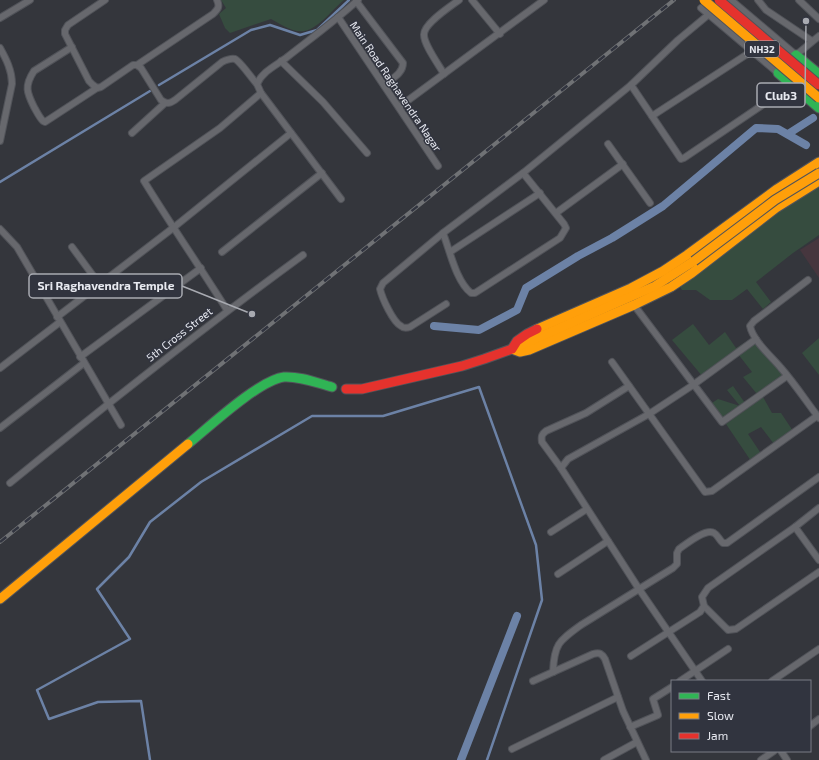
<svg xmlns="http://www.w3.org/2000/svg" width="819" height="760" viewBox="0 0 819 760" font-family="'Exo 2',sans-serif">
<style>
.industrial{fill:#46363e}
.green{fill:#364c3f}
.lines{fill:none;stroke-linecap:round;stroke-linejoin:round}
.stream{stroke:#6c82a6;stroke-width:2.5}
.canal{stroke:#6c82a6;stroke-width:8}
.street-casing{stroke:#515359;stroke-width:8}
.fast-casing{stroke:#515359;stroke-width:11}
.slow-casing{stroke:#515359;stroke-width:11}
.jam-casing{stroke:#515359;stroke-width:11}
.street{stroke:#67686d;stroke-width:6}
.fast{stroke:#30b455;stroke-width:9}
.slow{stroke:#ff9f0a;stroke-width:9}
.jam{stroke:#e5322d;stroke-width:9}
.rail-casing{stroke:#707275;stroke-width:4}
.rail{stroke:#31343f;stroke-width:2.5;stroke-dasharray:8;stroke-linecap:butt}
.slow-bridge-casing{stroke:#515359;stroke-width:11;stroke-linecap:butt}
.jam-bridge-casing{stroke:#515359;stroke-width:11;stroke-linecap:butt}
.slow-bridge{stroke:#ff9f0a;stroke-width:9}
.jam-bridge{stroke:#e5322d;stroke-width:9}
.labels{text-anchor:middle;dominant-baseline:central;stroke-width:3;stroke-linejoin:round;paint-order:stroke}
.shield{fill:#31343f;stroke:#b0b3bb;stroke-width:1}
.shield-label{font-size:10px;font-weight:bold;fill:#e7e9f0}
.street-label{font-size:11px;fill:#e7e9f0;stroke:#31343f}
.leader{fill:none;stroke:#a8aab1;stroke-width:1.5}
.callout-dot{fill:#a8aab1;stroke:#31343f;stroke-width:1.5}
.callout{fill:#31343f;stroke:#a8aab1;stroke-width:1.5}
.callout-label{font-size:12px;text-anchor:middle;font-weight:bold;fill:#e7e9f0}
</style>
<rect width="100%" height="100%" fill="#34363c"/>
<path class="industrial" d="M819,238v40l-19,-28z"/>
<g class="green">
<path d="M221,0h123c-11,9 -26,29 -40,31 -11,2 -24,-7 -33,-12l-41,14 -5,-5 -6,-14 7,-6z"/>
<path d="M819,182v53l-26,18 -37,29 15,20 -8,7 -16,-20 -15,11h-22l-14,-10h-14l-3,-5 97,-77z"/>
<path d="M693,324l16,21 16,-13 11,16 16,-10 2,2 -51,37 -31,-37z"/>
<path d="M819,338v37l-17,-22z"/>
<path d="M757,339l29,38 -64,45 -13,-17 9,-6 22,7 -13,-16 6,-4 12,17 12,-9 -14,-17 9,-5 -14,-18z"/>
<path d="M763,397l9,16h9l12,18 -19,13 -13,-17 -13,7 14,21 -11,6 -25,-37z"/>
</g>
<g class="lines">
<g class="stream">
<path d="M159,85l92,-55 19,-5 30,10 17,-5 32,-30"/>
<path d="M0,182l150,-91"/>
<path d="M150,760l-9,-59 -43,1 -49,17 -12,-29 93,-51 -33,-50 32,-32 21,-35 51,-40 111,-66h71l96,-29 57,158 6,55 -55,160"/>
</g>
<g class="canal">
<path d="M788,134l25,-16"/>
<path d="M434,326l45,4 38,-20 9,-22 52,-32 34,-18 51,-32 93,-78 22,1 28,16"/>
<path d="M461,760l56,-144"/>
</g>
<defs>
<g id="street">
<path d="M105,0l-37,25 -3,5v4l24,47 4,4 4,3 4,-1 32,-22h4l4,3 20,32c6,4 8,4 14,0l47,-38c4,-2 8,-4 13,-3 6,3 17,20 22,25"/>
<path d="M472,0l28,34"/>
<path d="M731,0l65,55 23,-19"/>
<path d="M758,0l8,10 46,31"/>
<path d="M799,0l20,19"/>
<path d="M356,1l47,62c0,11 -12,16 -19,22"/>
<path d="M701,8l77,65"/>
<path d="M338,17l100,149"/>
<path d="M0,18l30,-18"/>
<path d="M72,47l-38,24c-10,15 -7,22 0,36 3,5 5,10 9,14l2,1 52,-34"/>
<path d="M0,48c6,11 12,22 12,36l-12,57"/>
<path d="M281,61l42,41 44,51"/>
<path d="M137,65l76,-51c5,-5 7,-7 4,-14"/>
<path d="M444,74c-5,-9 -20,-29 -20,-39 -1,-11 27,-29 35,-35"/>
<path d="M631,85l50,74 3,-1 108,-73"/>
<path d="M399,107l145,-107"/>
<path d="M652,116l100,-65"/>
<path d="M132,133l33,-30"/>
<path d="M608,144l42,59"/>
<path d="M341,199l-80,-106 -4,-9c5,-12 18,-18 29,-26 24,-19 49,-37 72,-58"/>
<path d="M556,213l67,-49"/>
<path d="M0,229l17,18 104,178"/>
<path d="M443,233c7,18 13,48 28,60h4l85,-55 6,-10 -2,-4 -41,-51"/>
<path d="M72,247l28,38"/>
<path d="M222,252l100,-79"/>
<path d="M450,252l90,-59"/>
<path d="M808,280l-54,41 -4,5c3,15 22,31 31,42 14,16 25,33 38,50"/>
<path d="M446,304l-36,23c-3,1 -6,2 -9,-1 -8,-4 -19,-28 -21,-37l3,-6 60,-50 80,-60 108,-88 47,-45 30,-25"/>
<path d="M634,305l88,117 65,-46"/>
<path d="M227,310c-27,-43 -56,-85 -83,-129l76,-53 41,-35"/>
<path d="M57,317l116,-89 118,-95"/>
<path d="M80,357l121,-89"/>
<path d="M612,362l93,130 7,-1 105,-75"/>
<path d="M0,368l60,-46"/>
<path d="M629,386l-43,27 -40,18c-4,3 -5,5 -4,11l19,26 78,121 63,92"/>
<path d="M0,428l84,-65"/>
<path d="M561,468l7,-9 81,-45 44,-29 63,-46"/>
<path d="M10,483c96,-78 193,-155 293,-228"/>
<path d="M795,527l24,33"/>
<path d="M551,532l36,-23"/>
<path d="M558,574l50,-33"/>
<path d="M704,606l24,24 8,-1 83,-57"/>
<path d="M631,656l69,-44 4,-6 -2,-9 6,-9 87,-61 24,-19"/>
<path d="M553,672c1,-28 6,-31 28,-47l92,-57 4,-4v-11l2,-4c7,-5 27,-21 35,-16 4,2 5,7 9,10h4l92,-66"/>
<path d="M533,681l60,-27c7,-2 9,0 12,5l18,52 23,49"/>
<path d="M680,681l48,-32"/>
<path d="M772,681l47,-32"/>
<path d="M810,726l9,-7"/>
<path d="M630,727l28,-12 -5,-16 19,-12"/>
<path d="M512,749l106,-52"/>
<path d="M781,751l6,9"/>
<path d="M604,760l33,-18"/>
<path d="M761,760l13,-9"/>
</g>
<g id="fast">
<path d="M819,74l-23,-19 -18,18 41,35"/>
<path d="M188,444c21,-17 71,-64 96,-67 16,-1 33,6 48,10"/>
</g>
<g id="slow">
<path d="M537,329l94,-41 32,-17 24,-16 90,-66 42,-27"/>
<path d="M512,349l8,3 9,-2 105,-45 37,-18 21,-14 84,-65 40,-25 3,-4"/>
<path d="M512,349l143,-63 39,-25"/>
<path d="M0,599l188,-155"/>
</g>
<path id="jam" d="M346,389h16l100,-23 22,-7 28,-10 5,-8 10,-7 10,-5"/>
</defs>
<use href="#street" class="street-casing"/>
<use href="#fast" class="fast-casing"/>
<use href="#slow" class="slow-casing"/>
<use href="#jam" class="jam-casing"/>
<use href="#street" class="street"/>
<use href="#fast" class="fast"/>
<use href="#slow" class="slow"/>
<use href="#jam" class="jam"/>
<defs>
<path id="rail" d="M0,542l674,-542"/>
</defs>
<use href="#rail" class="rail-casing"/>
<use href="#rail" class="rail"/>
<defs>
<g id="slow-bridge">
<path d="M704,0l115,98"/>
<path d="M694,261l81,-61 44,-27"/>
</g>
<path id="jam-bridge" d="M719,0l100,85"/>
</defs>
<use href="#slow-bridge" class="slow-bridge-casing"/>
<use href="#jam-bridge" class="jam-bridge-casing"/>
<use href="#slow-bridge" class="slow-bridge"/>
<use href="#jam-bridge" class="jam-bridge"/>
</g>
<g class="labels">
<rect class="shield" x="745" y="41" width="34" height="16" rx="3"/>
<g class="shield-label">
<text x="762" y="49">NH32</text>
</g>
<g class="street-label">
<text transform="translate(396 86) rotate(56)">Main Road Raghavendra Nagar</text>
<text transform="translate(179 334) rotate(-38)">5th Cross Street</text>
</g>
</g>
<path class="leader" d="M806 21L805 95M252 314L182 286"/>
<g class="callout-dot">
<circle cx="806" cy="21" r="4"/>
<circle cx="252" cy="314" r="4"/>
</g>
<g class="callout">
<rect x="757" y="83" width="48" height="24" rx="4"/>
<rect x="29" y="274" width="153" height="24" rx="4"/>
</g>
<g class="callout-label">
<text x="781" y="100">Club3</text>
<text x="106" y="290">Sri Raghavendra Temple</text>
</g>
<rect x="671" y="680" width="140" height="72" fill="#31343f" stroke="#7a7c86"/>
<rect x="679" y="693" width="20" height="6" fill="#30b455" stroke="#7a7c86"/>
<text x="707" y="700" font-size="12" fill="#e7e9f0">Fast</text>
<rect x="679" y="713" width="20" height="6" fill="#ff9f0a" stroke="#7a7c86"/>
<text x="707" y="720" font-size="12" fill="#e7e9f0">Slow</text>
<rect x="679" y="733" width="20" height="6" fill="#e5322d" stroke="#7a7c86"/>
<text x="707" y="740" font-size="12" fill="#e7e9f0">Jam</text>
</svg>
